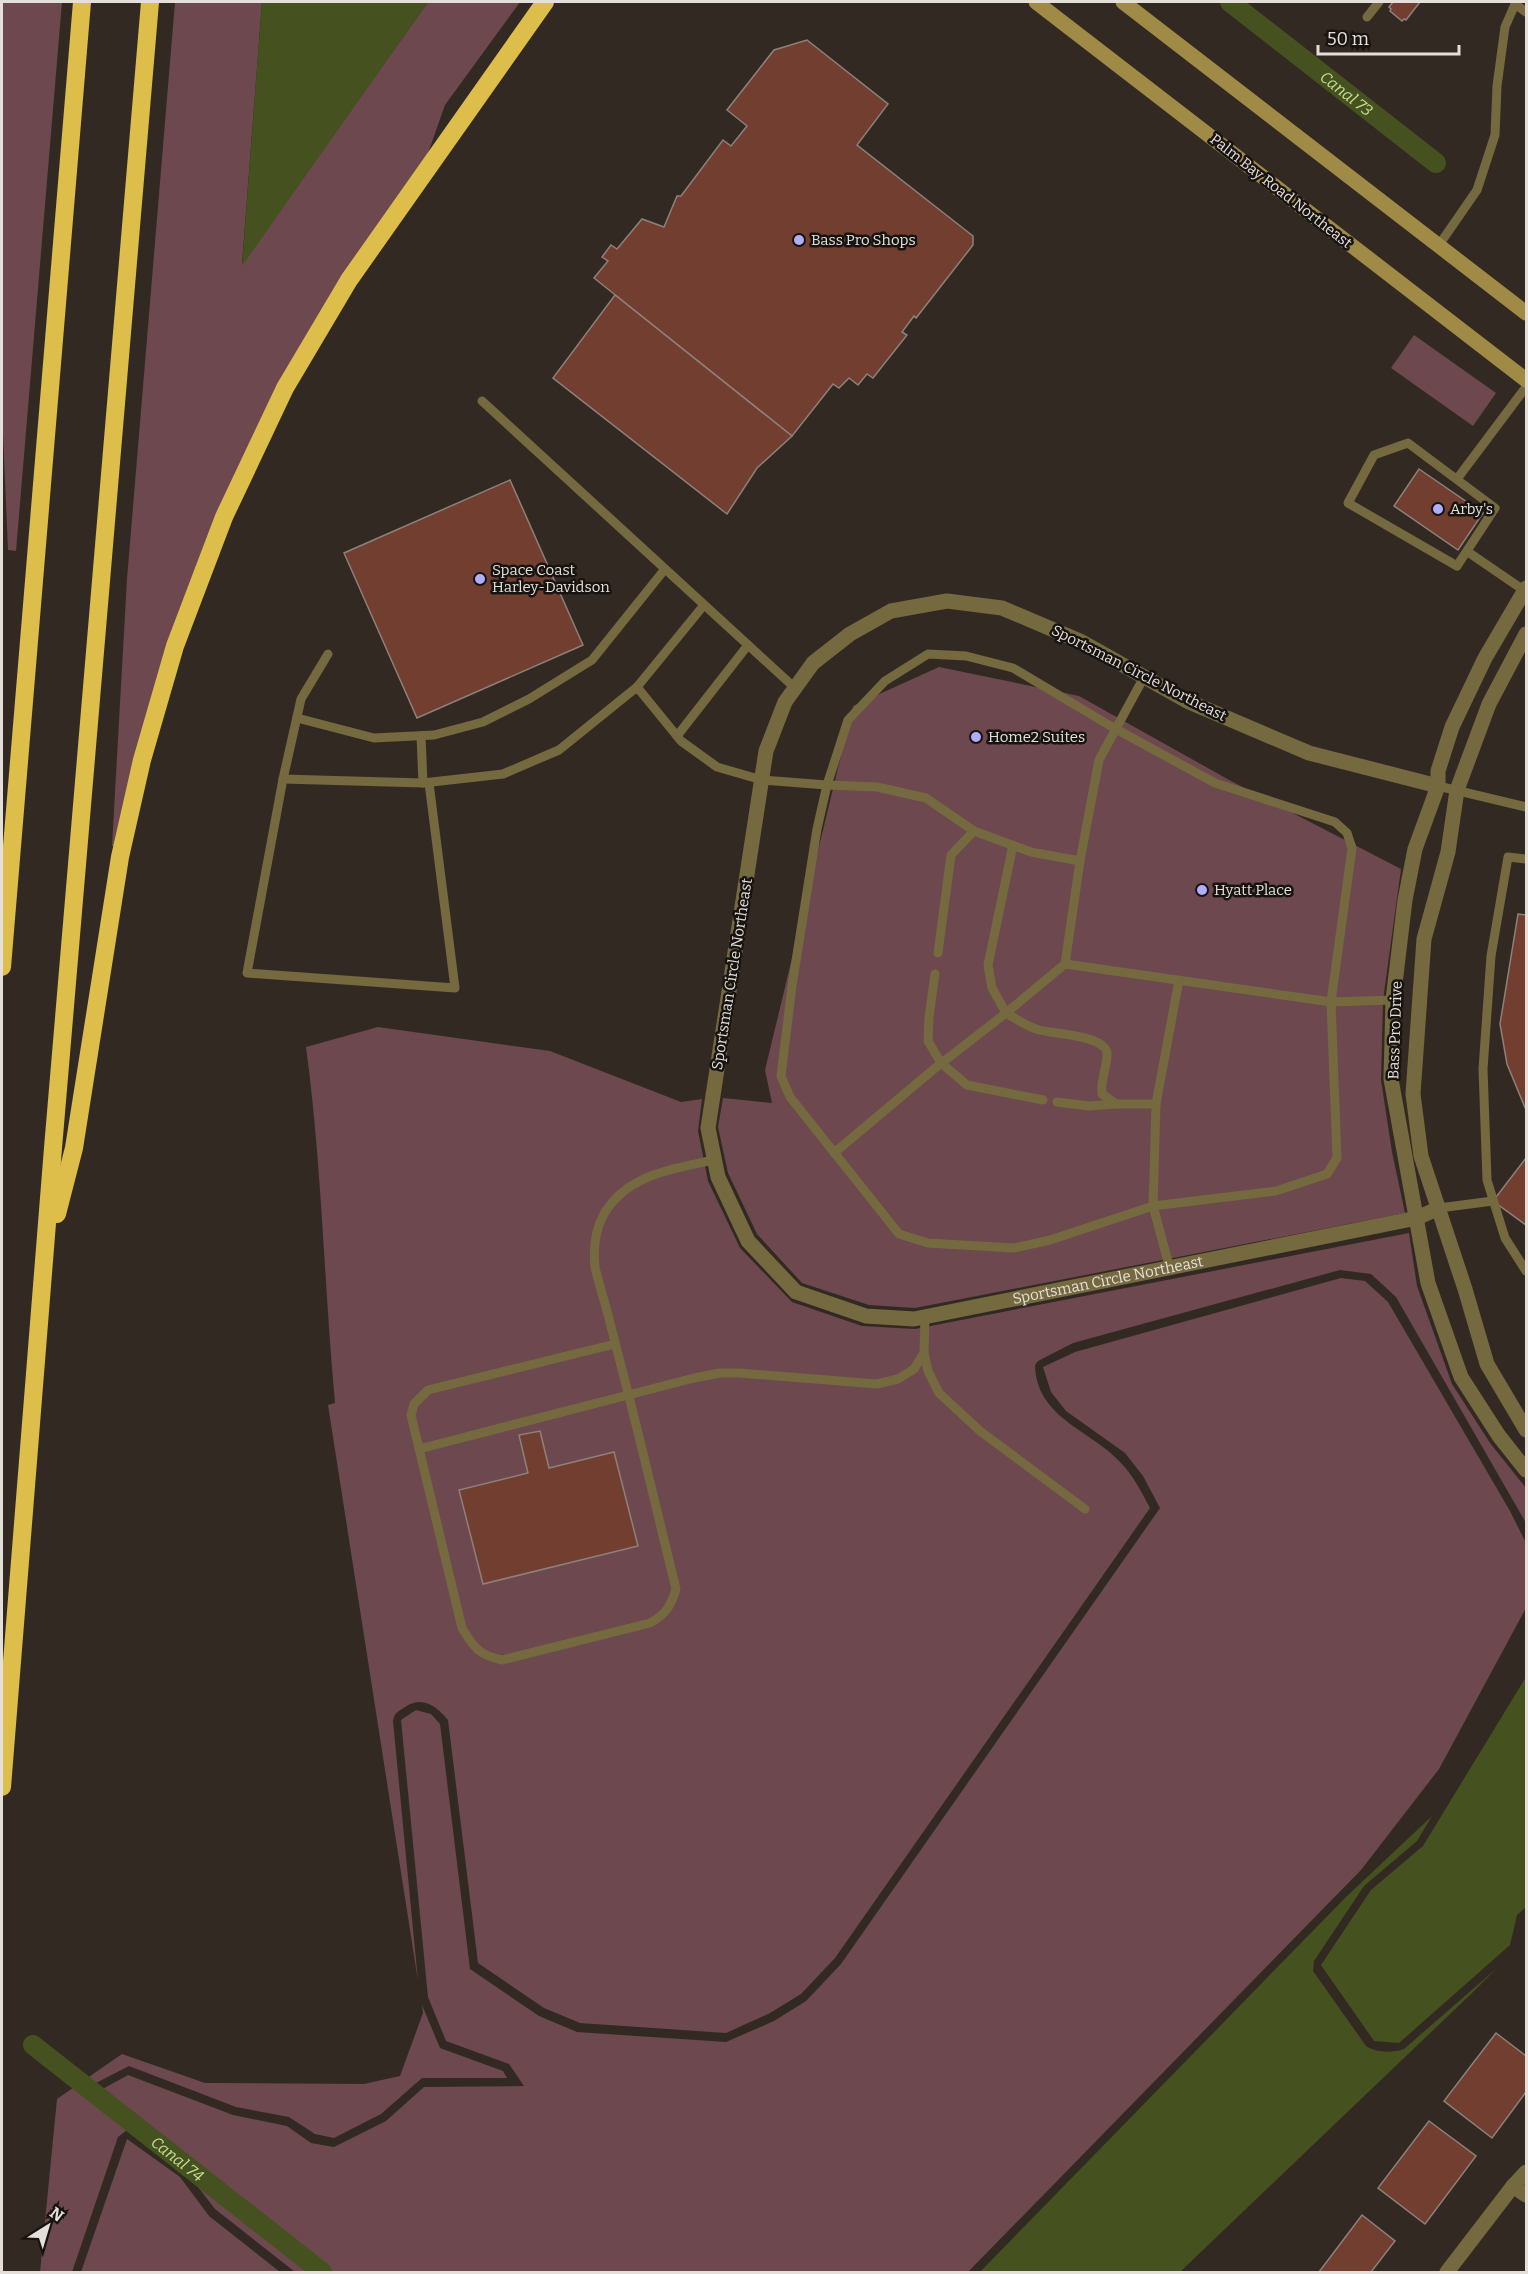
<svg xmlns="http://www.w3.org/2000/svg" width="1528" height="2274" viewBox="0 0 1528 2274" font-family="Bitter,serif">
<style>
.green{fill:#6d484e}
.water{fill:#45521f}
.lines{fill:none;stroke-linecap:round;stroke-linejoin:round}
.canal{stroke:#45521f;stroke-width:20}
.building{fill:#713e2f;stroke:#8e807b;stroke-width:1.5}
.service{stroke:#756940;stroke-width:9}
.minor{stroke:#756940;stroke-width:15}
.tertiary{stroke:#756940;stroke-width:15}
.secondary{stroke:#9f8b46;stroke-width:15}
.motorway{stroke:#ddbe4b;stroke-width:18}
.poi-dot{fill:#afaefa;stroke:#171310;stroke-width:2}
.labels{text-anchor:middle;dominant-baseline:central;stroke-width:5;stroke-linejoin:round;paint-order:stroke}
.street-label{font-size:15px;fill:#e5dfda;stroke:#171310}
.poi-label{font-size:15px;fill:#e5dfda;stroke:#171310;text-anchor:start}
.water-label{font-size:16px;font-style:italic;fill:#c8de8f;stroke:#171310}
</style>
<rect width="100%" height="100%" fill="#322a22"/>
<g class="green">
<path d="M2,2h60l-46,549 -8,-1 -6,-139z"/>
<path d="M175,2h87l-20,262 186,-262h92l-75,103 -18,51 -178,292 -132,398h-5l15,-267z"/>
<path d="M1414,335l82,58 -23,33 -82,-58z"/>
<path d="M939,667l140,29 152,85 170,88 -18,131 -2,80 11,72 13,61 -490,95 -46,-3 -67,-22 -45,-49 -29,-61 -10,-46 5,-29 49,5 -7,-33 88,-364z"/>
<path d="M378,1027l172,24 131,51 21,-3 -4,32 10,50 32,67 52,54 70,24 53,3 494,-96 8,53 35,98 38,59 36,45v35l-130,-226 -25,-23 -31,-4 -267,73 -35,18 -3,4c1,53 56,65 85,97 13,13 21,29 30,46l-315,450 -34,36 -31,19 -44,20 -146,-10 -36,-15 -66,-45 -30,-243c-11,-13 -25,-25 -43,-13 -6,4 -11,6 -12,14l25,260 -90,-576 7,-2c-11,-119 -13,-238 -29,-356z"/>
<path d="M1341,1278l24,3 23,21 122,209 16,32v65l-87,161 -78,101 -393,402h-635l-234,-181 29,-16 105,40 54,11 24,17 23,4 52,-26 38,-34 100,-1 -15,-22 -63,-23 -18,-44 -27,-277 15,-10 15,4 9,10 30,245 69,47 38,16 149,10 48,-21 32,-20 35,-37 319,-456 -17,-32 -18,-23 -59,-42 -15,-19 -8,-25 32,-15z"/>
<path d="M422,2005l18,43 63,23 4,7h-85l-41,36 -47,24 -19,-4 -26,-17 -53,-10 -107,-41 -33,17 -4,5v8l225,176h-22l-80,-63 -30,-39 -53,-38 -5,-2 -9,7 -46,135h-32l17,-173 65,-45 83,29 159,1 36,-8 23,-63z"/>
<path d="M127,2139l53,38 29,39 71,56h-199z"/>
</g>
<g class="water">
<path d="M262,2h166l-186,264z"/>
<path d="M1526,1677v230l-9,8 -7,30 -111,98 -25,-2 -53,-76 50,-75 52,-44z"/>
<path d="M1432,1816l-15,25 -53,45 -50,75 -1,10 53,75c10,7 27,7 38,3l93,-81 -26,26 -291,278h-200l366,-375z"/>
</g>
<g class="lines">
<g class="canal">
<path id="s1" d="M1230,2l206,161"/>
<path id="s2" d="M33,2045l289,227"/>
</g>
</g>
<g class="building">
<path d="M1393,2h27l-14,18 -2,-1 -2,2 -12,-10 1,-2 -2,-2z"/>
<path d="M807,40l81,64 -31,41 116,91v9l-57,73 -2,-2 -12,16 5,3 -34,43 -6,-4 -9,11 -9,-7 -10,10 -6,-4 -41,52 -198,-158 14,-17 -6,-4 9,-12 6,4 25,-30 22,8 13,-31h4l42,-56 8,6 16,-20 -20,-16 47,-60z"/>
<path d="M615,295l177,141 -35,32 -30,46 -174,-136z"/>
<path d="M1419,469l64,44 -25,37 -64,-44z"/>
<path d="M510,480l73,165 -166,73 -73,-165z"/>
<path d="M1518,914l8,1v195l-19,-46 -7,-40z"/>
<path d="M1526,1158v67l-33,-24z"/>
<path d="M540,1431l9,37 65,-16 24,94 -155,38 -24,-94 69,-17 -9,-38z"/>
<path d="M1496,2033l30,23v36l-34,46 -48,-37z"/>
<path d="M1429,2121l47,35 -51,68 -47,-36z"/>
<path d="M1362,2215l33,26 -24,31h-52z"/>
</g>
<g class="lines">
<g class="service">
<path d="M1515,4l11,8"/>
<path d="M1367,17l12,-15"/>
<path d="M1439,245l38,-55 18,-55 2,-49 8,-59 11,-25"/>
<path d="M482,401l313,287"/>
<path d="M1408,443l87,65 -38,58 -109,-63 26,-48z"/>
<path d="M1457,479l69,-92"/>
<path d="M1468,552l57,39"/>
<path d="M328,654l-27,45 -18,80 140,4 80,-9 56,-24 78,-63 44,54 36,26 45,13 65,5 -10,44 -25,157 -11,90 9,21 109,137 29,9 86,5 36,-8 103,-34 123,-15 51,-17 10,-16 -6,-156 21,-154 -5,-15 -12,-11 -120,-39 -101,-55 -101,-60 -47,-12 -38,-2 -43,27 -37,39 -21,65 50,2 49,11 48,33 57,21 49,9 -15,103 -59,49c10,6 22,14 33,17 15,4 65,5 68,23 1,11 -7,27 -5,41l14,10h40l-3,102 17,63"/>
<path d="M637,687l67,-82"/>
<path d="M297,718l77,20 60,-3 49,-13 46,-23 63,-39 73,-91"/>
<path d="M421,736l2,47"/>
<path d="M677,736l71,-91"/>
<path d="M283,779l-36,194 208,15 -26,-205"/>
<path d="M1438,786l88,21"/>
<path d="M1526,859l-18,-2 -17,99 -8,113 4,111 18,58 21,33"/>
<path d="M1080,861l19,-101 45,-83"/>
<path d="M938,953l13,-98 23,-24"/>
<path d="M1065,964l266,38 62,-2"/>
<path d="M935,974l-6,43 -1,24 13,22 26,22 76,15"/>
<path d="M1057,1102l32,4 27,-2"/>
<path d="M1156,1104l23,-124"/>
<path d="M834,1153l100,-84 72,-56 -14,-25 -4,-23 25,-120"/>
<path d="M1439,1208l54,-7"/>
<path d="M615,1344l-187,46 -14,14 -3,11 51,213c12,20 17,27 40,32l148,-37c15,-8 21,-17 26,-34 -17,-69 -33,-138 -51,-208 -6,-23 -12,-47 -18,-70 -4,-15 -9,-30 -12,-44 -2,-19 0,-37 9,-53 23,-40 69,-45 110,-54"/>
<path d="M924,1353l4,18 11,22 41,38 105,78"/>
<path d="M419,1449l275,-71 26,-5h19l138,11 21,-5 16,-10 10,-16 1,-37"/>
</g>
<g class="minor">
<path id="s3" d="M1438,786l-129,-33 -122,-52 -105,-59 -80,-34 -55,-7 -56,10 -41,23 -37,29 -28,39 -19,49 -58,377 10,49 30,64 48,51 70,24 48,3 503,-101 22,-10"/>
<path d="M1513,2186l13,9"/>
<path d="M1447,2272l66,-86 13,-14"/>
</g>
<g class="tertiary">
<path d="M1526,588l-41,70 -33,69 -14,44v15l-23,63 -10,51 -12,100 -2,79 37,204 33,94 38,59 27,34"/>
<path d="M1526,634l-37,70 -32,86 -9,62 -24,87 -11,155 8,62 44,133 22,75 39,66"/>
</g>
<g class="secondary">
<path d="M1036,2l490,378"/>
<path d="M1123,2l403,311"/>
</g>
<g class="motorway">
<path d="M2,967l80,-965"/>
<path d="M57,1214l17,-66 46,-291 22,-97 33,-114 49,-129 61,-129 64,-108 196,-278"/>
<path d="M2,1787l51,-639 97,-1146"/>
</g>
</g>
<g class="poi-dot">
<circle cx="799" cy="240" r="6"/>
<circle cx="1438" cy="509" r="6"/>
<circle cx="480" cy="579" r="6"/>
<circle cx="976" cy="737" r="6"/>
<circle cx="1202" cy="890" r="6"/>
</g>
<g class="labels">
<g class="street-label">
<text transform="translate(1281 191) rotate(38)">Palm Bay Road Northeast</text>
<text transform="translate(1139 673) rotate(27)">Sportsman Circle Northeast</text>
<text transform="translate(732 974) rotate(-81)">Sportsman Circle Northeast</text>
<text transform="translate(1395 1030) rotate(-88)">Bass Pro Drive</text>
<text stroke="none"><textPath href="#s3" startOffset="1672">Sportsman Circle Northeast</textPath></text>
</g>
<g class="poi-label">
<text x="811" y="240">Bass Pro Shops</text>
<text x="1450" y="509">Arby's</text>
<text x="492" y="570">Space Coast<tspan x="492" dy="17">Harley-Davidson</tspan></text>
<text x="988" y="737">Home2 Suites</text>
<text x="1214" y="890">Hyatt Place</text>
</g>
<g class="water-label">
<text stroke="none"><textPath href="#s1" startOffset="148">Canal 73</textPath></text>
<text stroke="none"><textPath href="#s2" startOffset="184">Canal 74</textPath></text>
</g>
</g>
<rect width="1528" height="2274" fill="none" stroke="#e5dfda" stroke-width="6"/>
<g transform="translate(48 2226) rotate(37)" stroke="#171310" stroke-width="4.5" paint-order="stroke">
<path d="M0-4.5L10 22L0 15L-10 22Z" fill="#e5dfda"/>
<text y="-9" font-size="16" font-weight="bold" text-anchor="middle" fill="#e5dfda">N</text>
</g>
<path d="M1318 45v9h141v-9" fill="none" stroke="#e5dfda" stroke-width="3"/>
<text x="1327" y="45" font-size="18" fill="#e5dfda" stroke="#171310" stroke-width="4.5" paint-order="stroke">50 m</text>
</svg>
